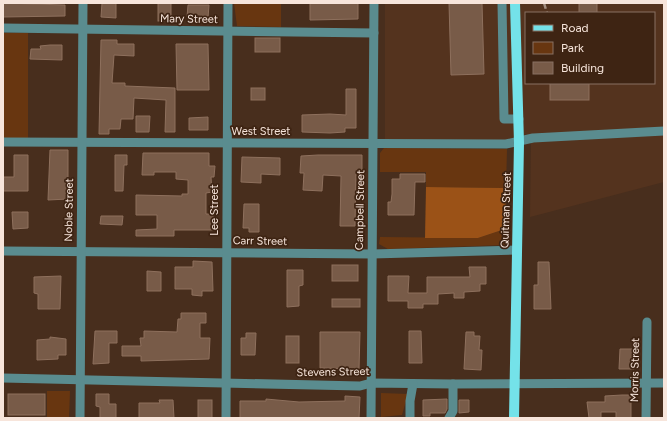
<svg xmlns="http://www.w3.org/2000/svg" width="667" height="421" viewBox="0 0 667 421" font-family="Figtree,sans-serif">
<style>
.built{fill:#54331e;fill-rule:evenodd}
.green{fill:#683610}
.forest{fill:#9b5217}
.building{fill:#785b48;stroke:#8e705d}
.lines{fill:none;stroke-linecap:round;stroke-linejoin:round}
.minor{stroke:#5a8c8f;stroke-width:9}
.major{stroke:#74e2e9;stroke-width:10}
.rail{stroke:#a48e80;stroke-width:2.5;stroke-dasharray:6 3;stroke-linecap:butt}
.labels{text-anchor:middle;dominant-baseline:central;stroke-width:3.5;stroke-linejoin:round;paint-order:stroke}
.street-label{font-size:11px;fill:#f7e5db;stroke:#3e2413}
</style>
<rect width="100%" height="100%" fill="#482e1d"/>
<path class="built" d="M385,3h279v179l-134,35 1,-74 -146,-3zM526,13h128v70h-128z"/>
<g class="green">
<path d="M234,3h47v24l-44,-1z"/>
<rect x="3" y="33" width="25" height="105"/>
<path d="M384,148l123,1 -1,39 -80,-1v-15h-46v-19z"/>
<path d="M505,229v16l-117,4 -9,-5 1,-7 98,1z"/>
<path d="M47,391h23l-1,27h-22z"/>
<path d="M381,393l27,1 -6,21 -21,2z"/>
</g>
<path class="forest" d="M426,187l80,1 -1,41 -27,9h-53z"/>
<g class="building">
<path d="M3,3l62,2v11l-62,1z"/>
<path d="M102,3h14v15l-15,-1z"/>
<rect x="158" y="3" width="13" height="18"/>
<path d="M310,3h48v16l-48,1z"/>
<path d="M449,3h33l2,71 -33,1z"/>
<rect x="579" y="3" width="18" height="10"/>
<path d="M188,5h21l-1,13 -21,-1z"/>
<rect x="255" y="38" width="25" height="14"/>
<path d="M101,40h16v4h17v12l-20,-1 -2,28h13v3l50,2v44h-10l1,-32 -32,-2 -1,21h-12l-1,10h-11v5h-10z"/>
<path d="M176,44h32l1,46h-32z"/>
<path d="M50,45h12v15l-32,-1 1,-10h10l-1,-3z"/>
<rect x="550" y="83" width="39" height="17"/>
<rect x="251" y="88" width="14" height="12"/>
<path d="M346,89h10v39h-11v4l-15,1 -28,-1v-17l28,-1 16,1z"/>
<path d="M136,116h14l-1,16h-13z"/>
<path d="M208,117v13h-19v-12z"/>
<path d="M50,150h18v49l-20,1z"/>
<path d="M143,153h66v13h6l-1,11h-3l1,15 -6,1v21h7v16h-39v6h-38v-6l21,-1v-14h-21v-20l46,1v-2h6v-14l-12,-1v-7h-22v3h-12z"/>
<path d="M14,155h14v36h-25v-14h11z"/>
<path d="M115,155h12v10h-3l-1,26h-8z"/>
<path d="M318,155h44v16h-6l-1,55h-15l1,-50 -18,-1 -1,16 -19,-1 1,-17h-4l1,-17z"/>
<path d="M242,157l38,1v17l-19,-1v9l-20,-1z"/>
<path d="M400,174h25v8h-10l-1,33h-26v-13h3l1,-8v-15h8z"/>
<path d="M244,204h15v28h-10v-4h-6z"/>
<path d="M12,212h16v16l-15,1z"/>
<path d="M101,216h22l-1,9 -22,-1z"/>
<path d="M193,261l19,1 1,29h-11v5l-10,-1v-6h-17v-22h18z"/>
<path d="M538,262h11l2,47h-17v-24h4z"/>
<rect x="332" y="265" width="26" height="16"/>
<path d="M469,267h17v17h-6v7l-16,1v6h-10v-5l-16,1v10h-15v4h-15v-7h-20v-25h21l-1,17h19v-16h43z"/>
<path d="M287,270h16v15l-4,1v20l-12,1z"/>
<path d="M147,271l14,1v19h-14z"/>
<path d="M61,276l-1,33h-22v-15l-4,-1v-16z"/>
<rect x="332" y="299" width="28" height="8"/>
<path d="M181,313h25v10h-6v15h10l-1,21 -68,2v-5h-19v-10h19l-1,-8h4v-7l33,1 1,-13h3z"/>
<path d="M95,331h22v12h-8v20l-16,1z"/>
<path d="M409,331h12l1,32h-13z"/>
<path d="M320,332h40l-1,37 -39,-1z"/>
<path d="M466,332h8v4h6l-1,14h3l-1,20 -17,-1z"/>
<path d="M246,333h10l-1,22h-14v-17h5z"/>
<rect x="286" y="336" width="13" height="27"/>
<path d="M50,337l16,2v16h-8v4l-21,1v-20l13,-1z"/>
<path d="M620,349h12l2,20h-15z"/>
<rect x="8" y="394" width="37" height="21"/>
<path d="M96,394h13v10h7v14h-16v-11l-4,-1z"/>
<path d="M622,395h9v23h-15v-6h-15v6h-12l-2,-16h18v-6z"/>
<path d="M345,396l15,1 -1,21h-119v-17h26v-2l33,3 46,-1z"/>
<path d="M447,399v10l-2,4h-15v3h-7v-16z"/>
<path d="M159,400h14l1,18h-35v-15h21z"/>
<rect x="198" y="400" width="14" height="18"/>
<path d="M459,400h10v12l-10,1z"/>
</g>
<g class="lines">
<g class="minor">
<path d="M502,3l2,116h15"/>
<path d="M3,28l371,5"/>
<path d="M3,142l503,2 27,-6 131,-7"/>
<path d="M3,251l369,3 145,-4"/>
<path d="M3,378l357,8 11,-3 82,1 211,-1"/>
<path d="M80,418l3,-415"/>
<path d="M226,418l2,-415"/>
<path d="M371,418l3,-415"/>
<path d="M410,418v-17l3,-17"/>
<path d="M449,418l4,-7v-27"/>
<path d="M646,418l1,-96"/>
</g>
<path class="major" d="M514,418l5,-275 -4,-140"/>
<path class="rail" d="M544,3l3,10"/>
</g>
<g class="labels">
<g class="street-label">
<text transform="translate(189 19) rotate(1)">Mary Street</text>
<text x="261" y="131">West Street</text>
<text transform="translate(69 210) rotate(-89)">Noble Street</text>
<text transform="translate(214 210) rotate(-90)">Lee Street</text>
<text transform="translate(360 210) rotate(-89)">Campbell Street</text>
<text transform="translate(506 210) rotate(-88)">Quitman Street</text>
<text transform="translate(260 241) rotate(1)">Carr Street</text>
<text transform="translate(635 370) rotate(-89)">Morris Street</text>
<text transform="translate(333 372) rotate(-1)">Stevens Street</text>
</g>
</g>
<rect width="667" height="421" fill="none" stroke="#f7e5db" stroke-width="8"/>
<rect x="525" y="12" width="130" height="72" fill="#3e2413" stroke="#887163"/>
<rect x="533" y="25" width="20" height="6" fill="#74e2e9" stroke="#887163"/>
<text x="561" y="32" font-size="12" fill="#f7e5db">Road</text>
<rect x="533" y="42" width="20" height="12" fill="#683610" stroke="#887163"/>
<text x="561" y="52" font-size="12" fill="#f7e5db">Park</text>
<rect x="533" y="62" width="20" height="12" fill="#785b48" stroke="#887163"/>
<text x="561" y="72" font-size="12" fill="#f7e5db">Building</text>
</svg>
